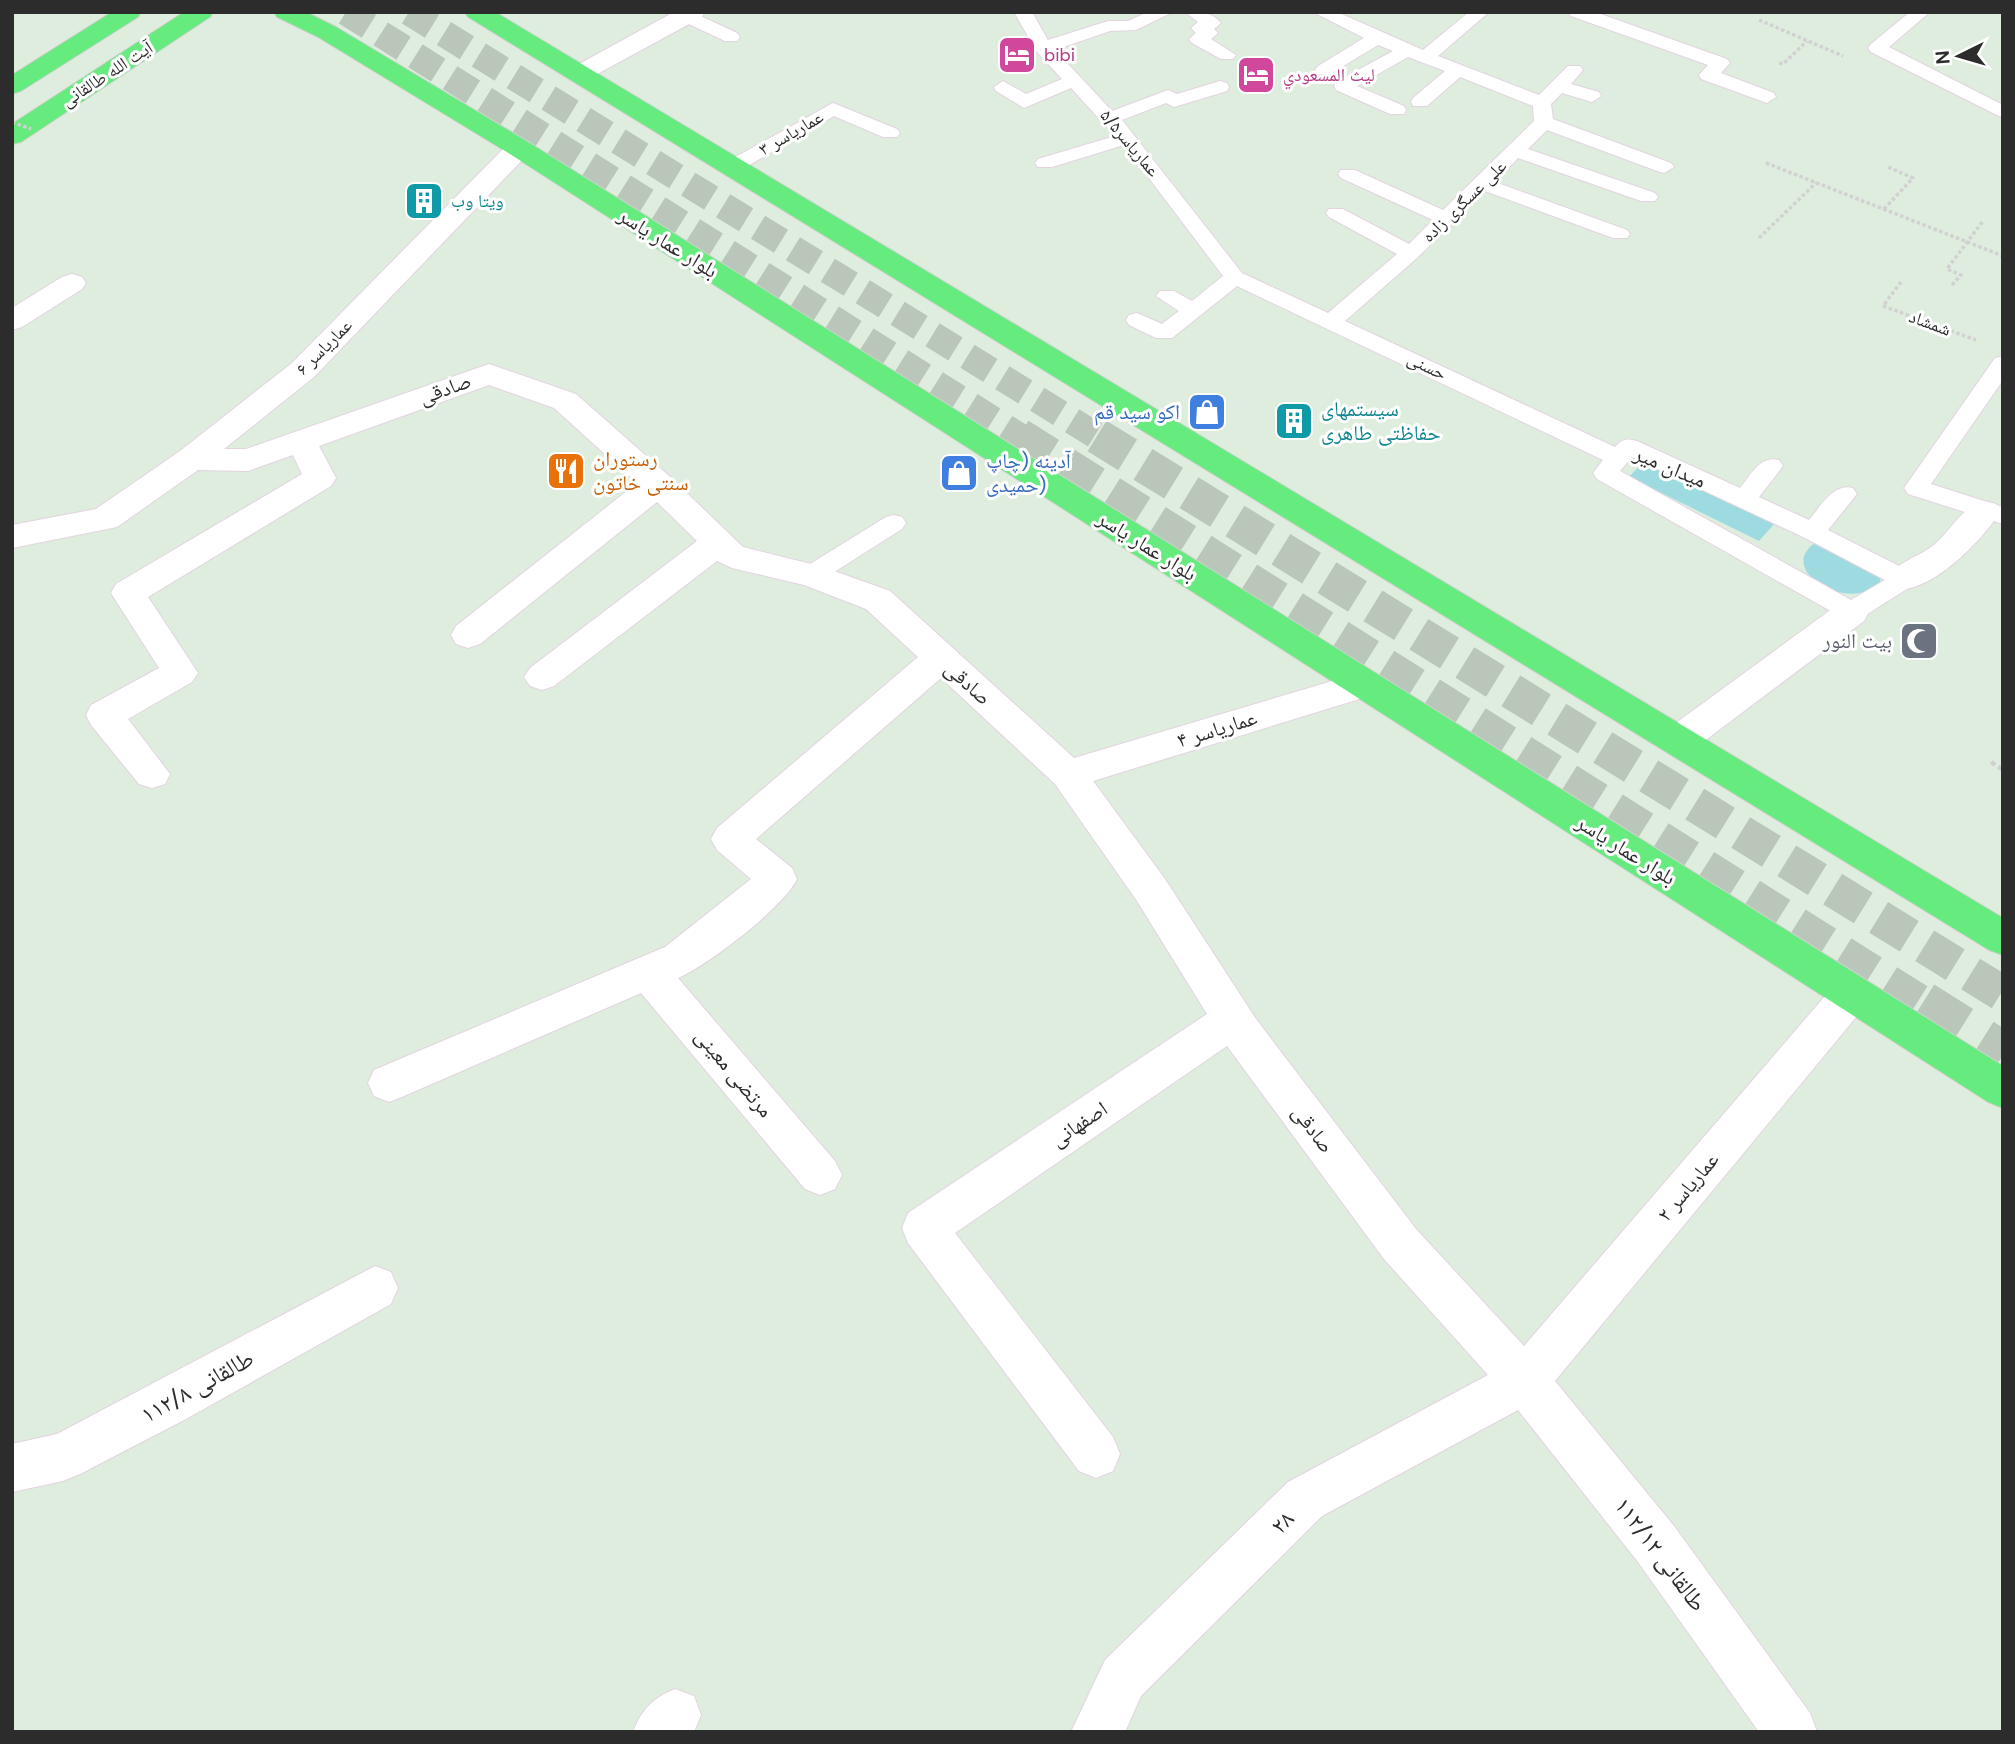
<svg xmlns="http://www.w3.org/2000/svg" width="2015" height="1744" viewBox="0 0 2015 1744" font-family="'DM Sans','Noto Naskh Arabic',sans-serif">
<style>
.green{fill:#9edbe0}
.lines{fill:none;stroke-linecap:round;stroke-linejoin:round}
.primary-tunnel-far2{stroke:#bbc6bb;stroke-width:27;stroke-dasharray:27 14;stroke-linecap:butt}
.primary-tunnel-far1{stroke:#bbc6bb;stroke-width:36;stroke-dasharray:36 18;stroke-linecap:butt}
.primary-tunnel{stroke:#bbc6bb;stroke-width:46;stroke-dasharray:46 24;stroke-linecap:butt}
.lane-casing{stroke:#e3d4e0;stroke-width:2}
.street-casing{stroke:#e3d4e0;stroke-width:2}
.primary-casing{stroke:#d1d1d1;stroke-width:2}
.path-far1{stroke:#d1d1d1;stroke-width:3.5;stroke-dasharray:3.5 2.5;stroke-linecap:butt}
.path{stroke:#d1d1d1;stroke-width:4.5;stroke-dasharray:5 3.5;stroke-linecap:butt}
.lane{fill:#fff;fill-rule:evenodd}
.street{fill:#fff;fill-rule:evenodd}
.primary{fill:#66eb7e;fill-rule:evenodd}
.path-bridge{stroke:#d1d1d1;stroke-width:3.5;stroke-dasharray:3.5 2.5;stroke-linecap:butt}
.labels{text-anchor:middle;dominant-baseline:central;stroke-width:6;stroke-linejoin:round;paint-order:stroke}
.far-hotel-label{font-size:18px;fill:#b23c85;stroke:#fff;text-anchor:start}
.far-street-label{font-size:18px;fill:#2c2c2c;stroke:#fff}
.far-culture-label{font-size:18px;fill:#0d838f;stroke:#fff;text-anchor:start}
.street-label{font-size:21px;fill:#2c2c2c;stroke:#fff}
.culture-label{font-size:21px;fill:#0d838f;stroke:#fff;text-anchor:start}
.shop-label{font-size:21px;fill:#366cbe;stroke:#fff;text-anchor:end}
.food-label{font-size:21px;fill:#c56008;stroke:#fff;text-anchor:start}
.worship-label{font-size:21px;fill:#5b616d;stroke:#fff;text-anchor:end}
.near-street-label{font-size:24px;fill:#2c2c2c;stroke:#fff}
</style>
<rect width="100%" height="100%" fill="#dfeddf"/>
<g class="green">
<path d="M1645,460l130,63 -16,18 -130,-64z"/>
<path d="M1815,543l66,32 -1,8c-31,31 -105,-13 -65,-40z"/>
</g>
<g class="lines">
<g class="primary-tunnel-far2">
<path d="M346,12l676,426"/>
<path d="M409,12l691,426"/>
</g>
<g class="primary-tunnel-far1">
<path d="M1019,436l906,570"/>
<path d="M1097,436l906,558"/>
</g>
<path class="primary-tunnel" d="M1922,1004l81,51"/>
<defs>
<g id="lane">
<path d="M680,12h12l45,21 3,4 -3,4h-12l-45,-21 -3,-4z"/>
<path d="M1014,12h18l16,28 60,-19h20l20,-9h25l-37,18 -26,1 -55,19 57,61 56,-21 9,4 43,-13 7,2 2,4 -2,4 -53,16 -8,-4 -44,17 120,153 86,40 69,-59 -68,-37 -3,-4 3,-4h14l66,35 24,-24 -92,-42 -3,-4 3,-4h14l88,40 91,-89 -1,-15 -73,-29 -33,29h-14l-2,-4 2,-4 32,-27 -37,-14 -51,29 47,20 2,4 -2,4h-14l-54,-24 -2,-4 2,-4 57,-31 -15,-6 -48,29h-12l-3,-4 3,-4 46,-28 -51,-26h24l86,38 46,-38h20l-51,44 101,39 29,-29h12l3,4 -12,14 28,8 2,4 -9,6 -30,-9 -11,11 2,15 118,44 3,4 -10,6 -7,-2 -110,-41 -19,19 127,44 3,4 -3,4h-14l-123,-43 -23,24 132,48 3,4 -3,4h-14l-128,-47 -67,66 -73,64 270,126c7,-8 12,-9 22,-6l103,47c11,-13 20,-33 39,-28l4,6 -24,31 50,23c12,-14 24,-37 44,-32l4,6 -29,36 85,43 3,6 -3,6 -52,33 -9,3 -9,-3 -246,-139 -4,-6 10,-13 -366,-174 -65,52h-16l-27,-13 -3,-5 3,-5 8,-2 25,11 17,-13 -23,-15 4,-5h14l18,10 31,-25 -99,-131 -72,22h-14l-3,-4 3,-4 77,-23 -44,-48 -47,20 -28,-17 -2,-4 9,-6 23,13 36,-15 -25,-27zM1632,457l173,81 80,42 -34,20 -231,-129z"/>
<path d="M1185,12c15,0 26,-1 36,11l-7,6 4,4 -7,6 25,16 -3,4h-12l-29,-16 -3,-4 7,-6 -5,-5 7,-6z"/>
<path d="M1568,12h27l132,47 3,4 -9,10 53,20 2,4 -9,6 -66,-24 -2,-4 9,-10 -137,-49z"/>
<path d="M1910,12h20l-41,35 114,58v13l-132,-66 -3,-4 3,-4z"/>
<path d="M833,103l64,26 3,4 -3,4h-14l-49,-21 -95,55 -7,2 -10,-6 3,-4z"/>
<path d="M2003,356v24l-72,104 72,23v17l-95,-30 -4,-6 91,-130z"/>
<path d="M894,515l8,2 4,6 -4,6 -82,52 -9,3 -9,-3 -3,-6 3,-6 84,-52z"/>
</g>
<g id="street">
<path d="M674,12h31l-3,5 -114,62 -9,3 -9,-3 -4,-5 4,-5z"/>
<path d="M519,140l9,2 4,6 -4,6 -214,223 -90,72h22l243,-85 87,30 93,82 74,71 80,20 67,24 184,167 292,-87 13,4 5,9 -5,9 -286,88 72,98 91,140 160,210 108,117 314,-365 14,-5 14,5 6,12 -6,12 -311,376 119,145 136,187 7,19h-58l-121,-170 -120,-152 -196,106 -181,180 -16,36h-54l34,-72 183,-178 200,-107 -104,-116 -157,-213 -272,187 158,204 7,17 -7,17 -17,7 -17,-7 -171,-228 -6,-15 6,-15 299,-199 -70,-113 -82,-117 -114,-106 -185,161 36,29 5,11c-14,29 -89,86 -119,99l157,183 7,14 -7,14 -15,6 -15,-6 -164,-196 -237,103 -15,6 -15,-6 -6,-13 6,-13 291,-123 86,-68 -34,-29 -6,-11 6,-11 201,-171 -52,-48 -62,-24 -72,-17 -15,-7 -163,125 -12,4 -12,-4 -6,-9 6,-9 167,-127 -40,-39 -177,142 -12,4 -12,-4 -5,-9 5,-9 181,-143 -83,-75 -65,-23 -170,61 17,32 -5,8 -183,111 50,76 -6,9 -64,37 42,55 -5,10 -13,4 -13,-4 -48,-59 -5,-10 5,-10 68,-37 -48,-75 5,-9 186,-110 -9,-19 -45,16 -50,-1 -81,57 -105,21v-23l84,-16 84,-58 112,-88 218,-221z"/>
<path d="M72,274l10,3 4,6 -4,6 -60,38 -10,3v-22l50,-31z"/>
<path d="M1984,501l12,3 4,8c-17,28 -73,86 -108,76l-5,-9c10,-18 33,-22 48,-35 17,-15 27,-37 49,-43z"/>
<path d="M1852,600l12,3 5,9 -5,9 -173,130 -13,4 -13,-4 -5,-10 5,-10 175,-128z"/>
<path d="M375,1266l16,6 7,16 -7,16 -205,115 -106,55 -17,7 -51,11v-48l45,-10z"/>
<path d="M675,1689l19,7 7,19 -7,17h-61c9,-23 20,-34 42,-43z"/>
</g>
<g id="primary">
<path d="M112,12h29l-3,5 -117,74 -9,3v-19z"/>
<path d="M184,12h29l-3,5 -189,125 -9,2v-20z"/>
<path d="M274,12h32l30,15 192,115 1475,924v42l-15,-6 -1478,-948 -192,-117 -41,-20z"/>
<path d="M465,12h30l1508,906v37l-14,-5 -1521,-933z"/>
</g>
</defs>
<use href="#lane" class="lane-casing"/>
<use href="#street" class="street-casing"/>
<use href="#primary" class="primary-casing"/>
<g class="path-far1">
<path d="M1759,20l84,36"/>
<path d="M1779,63l4,1 24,-23"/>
<path d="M1766,163l237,93"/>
<path d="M1884,209l29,-31 -25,-11"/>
<path d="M1759,238l57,-55"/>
<path d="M1901,282l-18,24 93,34"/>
<path d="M1952,285l9,-10 -14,-6 36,-48"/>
</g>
<path class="path" d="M1991,762l12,8"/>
<use href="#lane" class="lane"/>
<use href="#street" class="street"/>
<use href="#primary" class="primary"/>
<path class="path-bridge" d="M12,122l19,7"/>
</g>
<defs>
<symbol id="hotel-square" viewBox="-11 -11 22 22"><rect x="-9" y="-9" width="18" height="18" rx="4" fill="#d1479c" stroke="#fff"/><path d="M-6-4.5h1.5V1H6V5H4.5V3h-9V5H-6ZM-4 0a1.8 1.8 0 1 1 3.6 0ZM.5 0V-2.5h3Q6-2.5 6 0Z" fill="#fff"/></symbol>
<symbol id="building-square" viewBox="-11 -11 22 22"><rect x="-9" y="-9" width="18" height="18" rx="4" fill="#0f9aa8" stroke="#fff"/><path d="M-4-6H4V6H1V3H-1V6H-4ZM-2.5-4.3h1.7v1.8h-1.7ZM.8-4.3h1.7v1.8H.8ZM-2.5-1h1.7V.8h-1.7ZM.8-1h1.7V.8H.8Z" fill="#fff"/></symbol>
<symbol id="shop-square" viewBox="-11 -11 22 22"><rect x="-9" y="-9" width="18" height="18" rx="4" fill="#3f7fe0" stroke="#fff"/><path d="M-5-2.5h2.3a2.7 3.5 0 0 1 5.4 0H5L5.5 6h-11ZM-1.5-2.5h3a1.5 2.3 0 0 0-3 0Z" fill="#fff"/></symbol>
<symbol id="restaurant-square" viewBox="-11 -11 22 22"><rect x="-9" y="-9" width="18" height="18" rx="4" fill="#e8710a" stroke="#fff"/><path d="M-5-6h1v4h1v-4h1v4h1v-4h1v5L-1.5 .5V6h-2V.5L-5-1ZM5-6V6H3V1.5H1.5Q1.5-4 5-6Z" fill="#fff"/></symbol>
<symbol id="mosque-square" viewBox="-11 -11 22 22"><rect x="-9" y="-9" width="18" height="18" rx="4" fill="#6b7280" stroke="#fff"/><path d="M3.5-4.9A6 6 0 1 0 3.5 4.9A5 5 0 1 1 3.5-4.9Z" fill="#fff"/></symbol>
</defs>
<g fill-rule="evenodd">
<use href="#hotel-square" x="995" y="33" width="44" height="44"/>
<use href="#hotel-square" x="1234" y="53" width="44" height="44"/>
<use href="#building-square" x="402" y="179" width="44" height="44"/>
<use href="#shop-square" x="1185" y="390" width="44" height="44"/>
<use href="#building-square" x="1272" y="399" width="44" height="44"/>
<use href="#restaurant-square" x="544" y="449" width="44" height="44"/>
<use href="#shop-square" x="937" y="451" width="44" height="44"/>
<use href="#mosque-square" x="1897" y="619" width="44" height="44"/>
</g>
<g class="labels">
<g class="far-hotel-label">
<text x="1044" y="55">bibi</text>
<text x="1283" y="75">ليث المسعودي</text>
</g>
<g class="far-street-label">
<text transform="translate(107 74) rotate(-33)">آیت الله طالقانی</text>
<text transform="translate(791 133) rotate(-30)">عماریاسر ۳</text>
<text transform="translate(1130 143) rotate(50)">عماریاسر۵/۵</text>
<text transform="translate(1464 201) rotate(-44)">علی عسگری زاده</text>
<text transform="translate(1930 323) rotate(20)">شمشاد</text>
<text transform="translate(324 347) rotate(-45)">عماریاسر ۶</text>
<text transform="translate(1427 366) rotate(26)">حسنی</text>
</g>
<g class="far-culture-label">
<text x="451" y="201">ویتا وب</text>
</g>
<g class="street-label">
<text transform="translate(668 243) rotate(32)">بلوار عمار یاسر</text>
<text transform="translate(445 389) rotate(-20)">صادقی</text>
<text transform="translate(1670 467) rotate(23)">میدان میر</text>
<text transform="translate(1147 546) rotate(32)">بلوار عمار یاسر</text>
<text transform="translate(968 683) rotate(42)">صادقی</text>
<text transform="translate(1217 729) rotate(-17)">عماریاسر ۴</text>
<text transform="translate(1626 850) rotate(32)">بلوار عمار یاسر</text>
<text transform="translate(734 1073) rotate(50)">مرتضی معینی</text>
<text transform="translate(1079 1124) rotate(-34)">اصفهانی</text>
<text transform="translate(1313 1129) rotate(53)">صادقی</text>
<text transform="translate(1688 1187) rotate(-50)">عماریاسر ۲</text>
</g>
<g class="culture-label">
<text x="1321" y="409">سیستمهای<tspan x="1321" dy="24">حفاظتی طاهری</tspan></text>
</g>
<g class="shop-label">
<text x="1180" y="412">اکو سید قم</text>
<text x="986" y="461" text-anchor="start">آدینه (چاپ<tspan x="986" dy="24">حمیدی)</tspan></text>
</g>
<g class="food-label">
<text x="593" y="459">رستوران<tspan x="593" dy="24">سنتی خاتون</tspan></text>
</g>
<g class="worship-label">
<text x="1892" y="641">بیت النور</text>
</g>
<g class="near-street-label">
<text transform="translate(197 1386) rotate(-29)">طالقانی ۱۱۲/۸</text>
<text transform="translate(1282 1522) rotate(-45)">۲۸</text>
<text transform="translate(1661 1554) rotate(53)">طالقانی ۱۱۲/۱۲</text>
</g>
</g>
<rect width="2015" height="1744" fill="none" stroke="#2c2c2c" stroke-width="28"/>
<g transform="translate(1959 56) rotate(265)" stroke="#ffffff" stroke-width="5" paint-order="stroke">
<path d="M0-5L12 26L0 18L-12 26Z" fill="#2c2c2c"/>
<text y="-10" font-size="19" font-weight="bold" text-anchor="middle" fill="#2c2c2c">N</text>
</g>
</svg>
